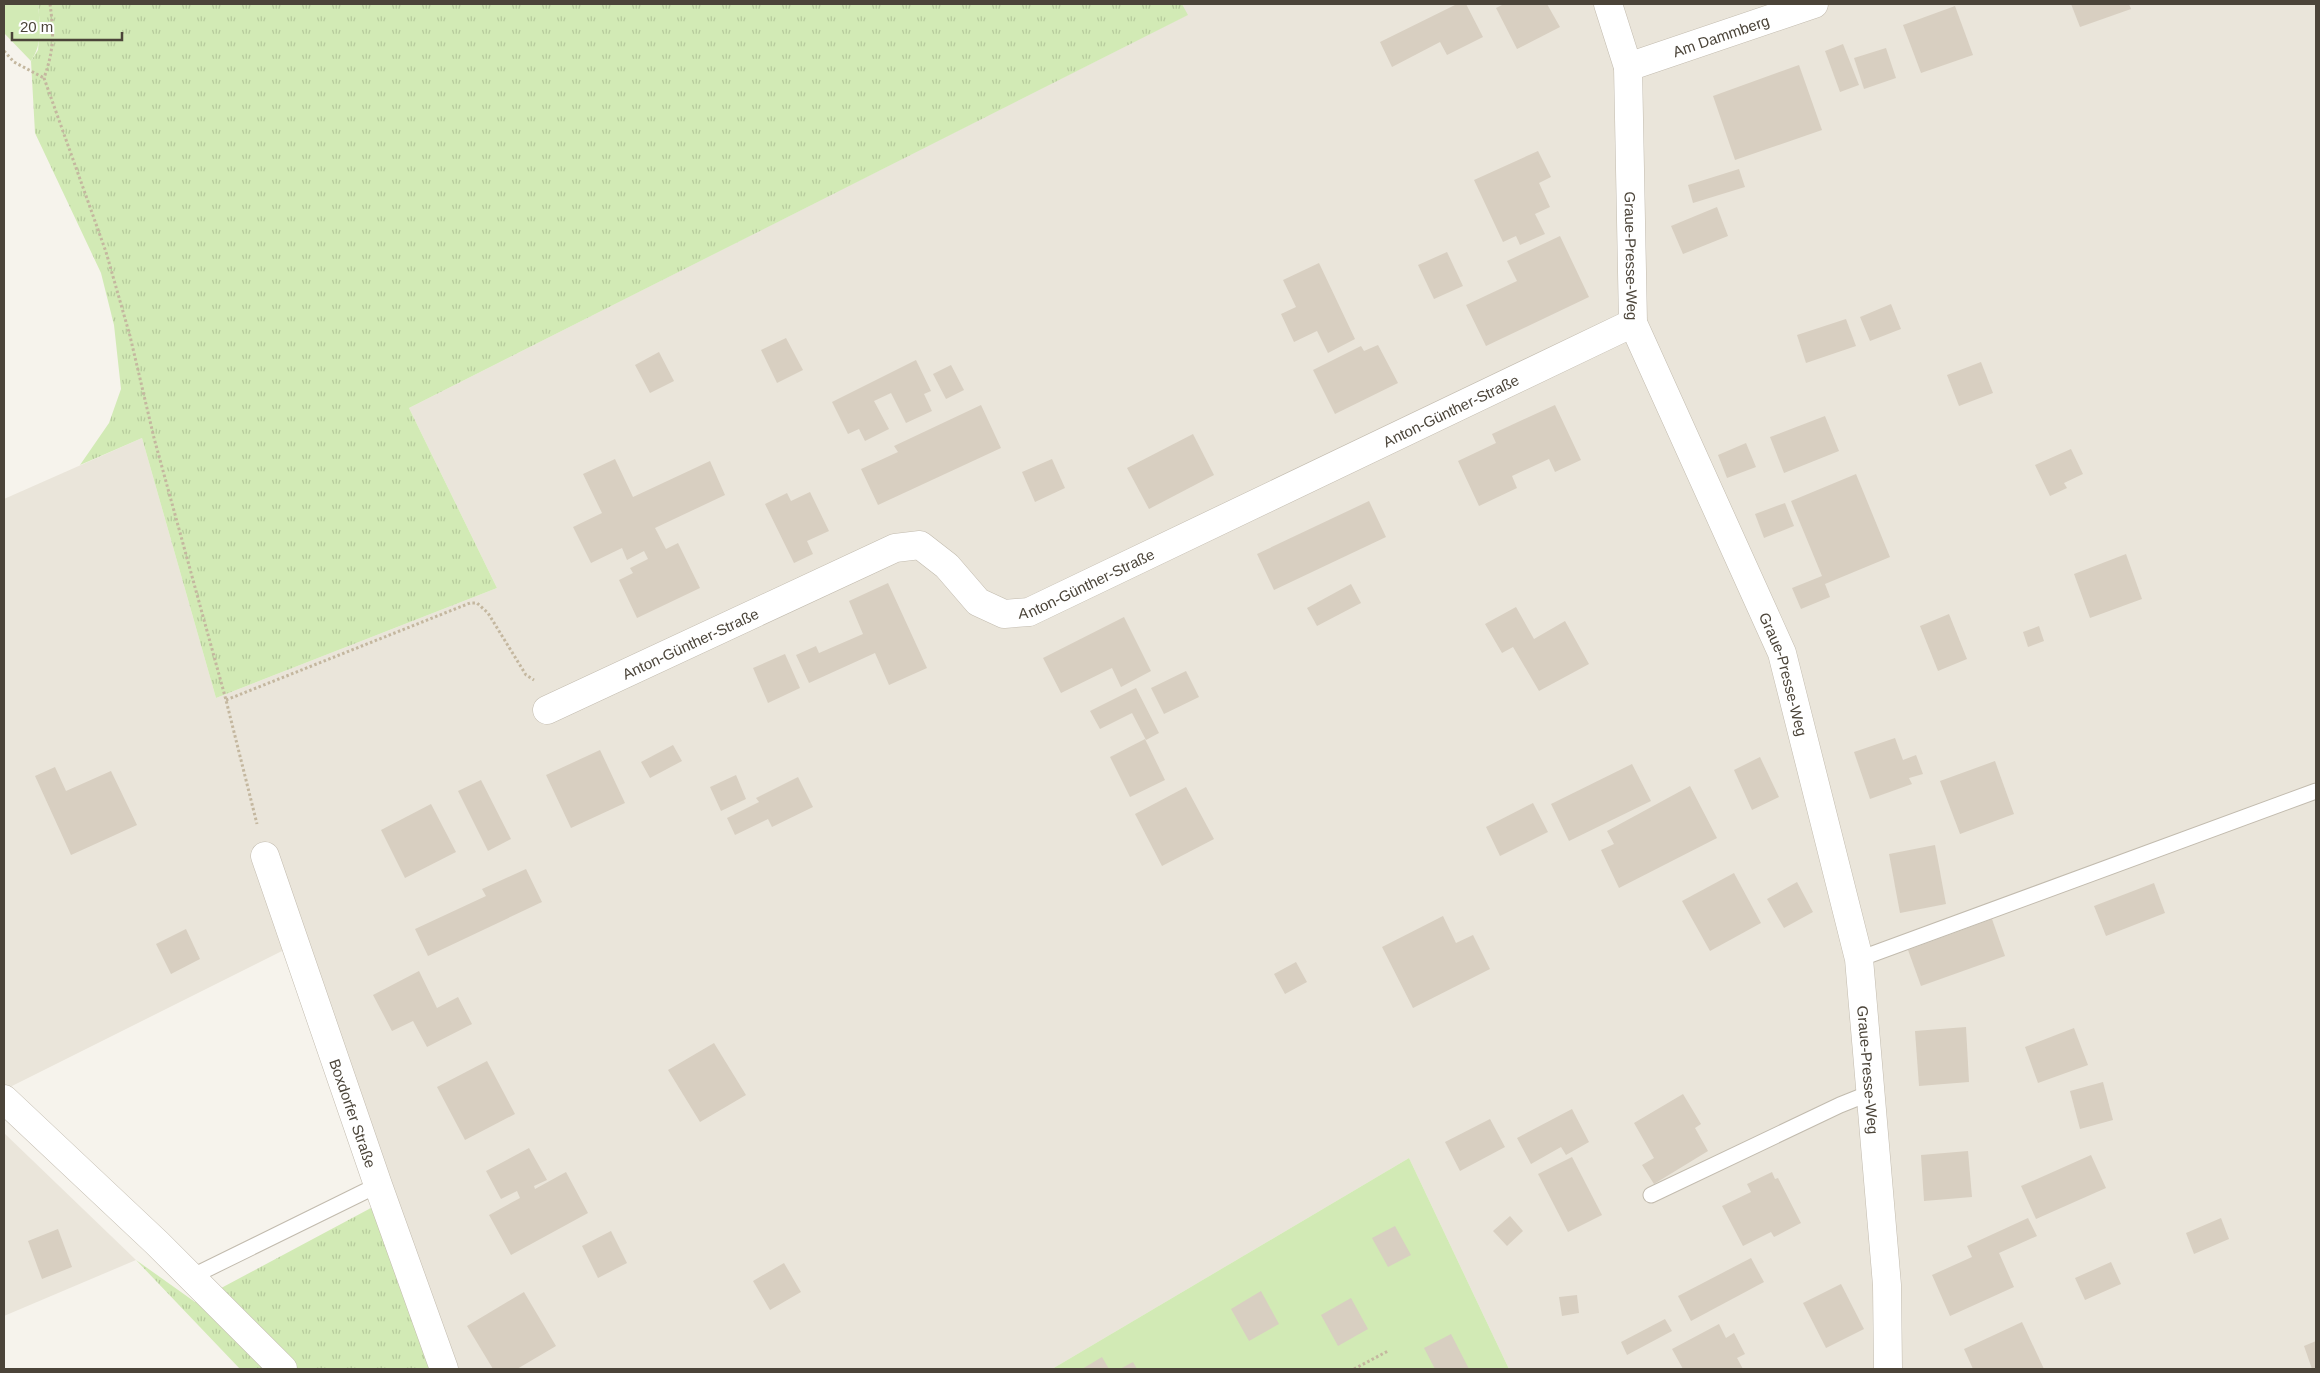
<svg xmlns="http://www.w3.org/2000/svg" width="2320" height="1373" viewBox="0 0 2320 1373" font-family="Helvetica,sans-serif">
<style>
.residential{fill:#eae5da}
.grass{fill:url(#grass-tufts)}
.garden{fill:#d2eab5}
.building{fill:#d8cfc1}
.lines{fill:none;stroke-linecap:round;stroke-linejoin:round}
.lane-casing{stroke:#c2bbae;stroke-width:17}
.street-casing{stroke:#c2bbae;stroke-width:29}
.path{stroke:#c4b79f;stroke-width:3;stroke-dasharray:2.5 2.5;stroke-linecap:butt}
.lane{stroke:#fff;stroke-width:15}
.street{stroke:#fff;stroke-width:28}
.labels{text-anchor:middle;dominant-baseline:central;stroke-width:4.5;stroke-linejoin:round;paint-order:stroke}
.street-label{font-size:15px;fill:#4b4439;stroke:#fff}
</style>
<defs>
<pattern id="grass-tufts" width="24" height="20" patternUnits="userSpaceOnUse" patternTransform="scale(1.25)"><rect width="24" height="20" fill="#d2eab5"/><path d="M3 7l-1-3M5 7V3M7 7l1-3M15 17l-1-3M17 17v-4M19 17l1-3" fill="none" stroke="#b6ca9c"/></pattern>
</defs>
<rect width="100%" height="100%" fill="#f6f3ec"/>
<g class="residential">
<path d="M1182,4h1134v1365h-807l-100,-211 -357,211h-612l-142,-426 -294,147v-591l138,-61 74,260 281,-110 -88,-180 778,-393z"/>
<path d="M4,1133l132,127 -132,56z"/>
</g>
<g class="grass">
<path d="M38,4h1144l6,11 -779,393 88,180 -281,110 -74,-260 -62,27 29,-42 12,-34 -7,-64 -13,-52 -66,-140 -4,-72 7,-11 2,-23z"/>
<path d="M384,1201l56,168h-200l-104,-109 59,42z"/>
</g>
<g class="garden">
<path d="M4,4h34c2,21 5,39 -7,57l-27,-28z"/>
<path d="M1409,1158l100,211h-457z"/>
</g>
<g class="building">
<path d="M1457,4h9l17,33 -36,18 -7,-13 -48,25 -12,-25z"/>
<path d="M1504,4h43l13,23 -43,22 -21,-41z"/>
<path d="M2071,4h58l2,5 -51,18z"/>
<path d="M1955,6l18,49 -52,18 -18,-48z"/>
<path d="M1843,44l16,41 -19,7 -15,-41z"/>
<path d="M1886,48l10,30 -32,11 -10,-31z"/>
<path d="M1799,65l23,65 -87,30 -22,-64z"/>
<path d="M1538,151l13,26 -12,6 11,24 -15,7 10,20 -25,11 -4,-9 -13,6 -29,-62z"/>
<path d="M1739,169l6,18 -52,16 -5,-18z"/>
<path d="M1717,207l11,29 -45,18 -12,-28z"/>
<path d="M1560,236l29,61 -103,49 -20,-41 51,-24 -10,-20z"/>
<path d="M1447,252l16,34 -29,13 -16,-34z"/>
<path d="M1319,263l36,76 -27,14 -11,-22 -23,11 -13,-28 15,-7 -13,-27z"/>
<path d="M1891,304l10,25 -31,12 -10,-24z"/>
<path d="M1846,319l10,27 -50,17 -9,-28z"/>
<path d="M786,338l17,32 -26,13 -16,-33z"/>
<path d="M1378,345l20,38 -63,31 -22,-44 48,-24 3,5z"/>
<path d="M659,352l15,29 -24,12 -15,-28z"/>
<path d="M916,360l15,31 -7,3 8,17 -26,12 -15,-30 -17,8 15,28 -24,12 -6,-12 -11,5 -16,-32z"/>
<path d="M1981,362l12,31 -34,13 -12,-31z"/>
<path d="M951,365l13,25 -18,9 -13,-25z"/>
<path d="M981,405l20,43 -123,57 -17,-36 37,-17 -4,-6z"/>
<path d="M1555,405l26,55 -26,12 -6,-13 -37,17 5,12 -38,18 -21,-45 38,-18 -4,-9z"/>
<path d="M1825,416l14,35 -55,22 -14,-36z"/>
<path d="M1193,434l21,41 -65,34 -22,-41z"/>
<path d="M1746,443l10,24 -29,11 -9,-23z"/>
<path d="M2071,449l12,25 -19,9 3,5 -17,8 -15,-31z"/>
<path d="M615,459l18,38 77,-36 15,34 -70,33 11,21 12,-6 22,45 -63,30 -18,-38 14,-7 -3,-5 18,-9 -4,-8 -17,9 -5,-12 -31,15 -18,-36 29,-14 -19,-39z"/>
<path d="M1052,459l13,29 -30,14 -13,-30z"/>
<path d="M1856,474l34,83 -65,27 5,13 -29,12 -9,-21 30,-12 -31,-75z"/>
<path d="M810,492l19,39 -22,10 6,13 -19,9 -29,-59 22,-11 4,8z"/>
<path d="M1369,501l17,36 -112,53 -17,-36z"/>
<path d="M1785,503l9,23 -30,12 -9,-24z"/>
<path d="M2126,554l16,45 -52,19 -16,-44z"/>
<path d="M888,583l39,85 -38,17 -14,-32 -66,30 -13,-28 20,-9 3,7 44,-19 -14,-33z"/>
<path d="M1351,584l10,19 -44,23 -10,-18z"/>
<path d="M1516,607l18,32 31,-18 24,43 -50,27 -26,-44 -11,6 -17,-29z"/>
<path d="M1949,614l18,45 -29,12 -18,-45z"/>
<path d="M1124,617l27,54 -30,16 -9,-19 -51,25 -18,-35z"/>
<path d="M2039,626l5,15 -16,6 -5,-15z"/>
<path d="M785,654l15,34 -32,15 -15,-35z"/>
<path d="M1186,671l13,26 -35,17 -13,-26z"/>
<path d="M1136,688l23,45 -13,7 -14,-27 -32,16 -10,-18z"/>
<path d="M1895,738l8,22 13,-5 7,19 -14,4 3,6 -42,15 -16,-47z"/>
<path d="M1145,739l20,41 -35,17 -20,-40z"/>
<path d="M673,745l9,16 -32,17 -9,-16z"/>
<path d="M600,750l25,53 -54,25 -25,-53z"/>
<path d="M1760,757l19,40 -27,13 -18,-40z"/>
<path d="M1995,761l19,53 -54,20 -20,-53z"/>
<path d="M1632,764l19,37 -82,40 -18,-37z"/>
<path d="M55,767l11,24 45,-20 26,54 -66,30 -36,-79z"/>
<path d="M736,775l10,24 -25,12 -11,-24z"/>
<path d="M798,777l15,30 -41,20 -4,-8 -33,16 -8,-17 32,-16 -3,-4z"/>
<path d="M481,780l30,59 -23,12 -30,-60z"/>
<path d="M1690,786l27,52 -98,50 -18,-38 13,-6 -7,-13z"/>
<path d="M1186,787l28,52 -52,27 -27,-52z"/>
<path d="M1533,803l15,29 -48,24 -14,-29z"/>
<path d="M431,804l25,48 -51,26 -24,-48z"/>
<path d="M1935,845l11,59 -46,9 -11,-59z"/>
<path d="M526,869l16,33 -114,54 -13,-27 71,-33 -4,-7z"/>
<path d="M1734,873l27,50 -51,28 -28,-50z"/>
<path d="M1797,882l16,30 -29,16 -17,-29z"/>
<path d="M2154,883l11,30 -59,23 -12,-30z"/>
<path d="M1443,916l13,27 17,-8 17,34 -77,39 -31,-61z"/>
<path d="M1992,919l13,37 -84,30 -13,-36z"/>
<path d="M186,929l14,30 -29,15 -15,-30z"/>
<path d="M1296,962l11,20 -22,12 -11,-20z"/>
<path d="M419,971l18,37 21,-11 14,27 -45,23 -14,-26 -21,10 -19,-36z"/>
<path d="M1966,1027l3,55 -50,4 -4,-55z"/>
<path d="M2074,1028l14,37 -50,18 -13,-36z"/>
<path d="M714,1043l32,52 -46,27 -32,-52z"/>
<path d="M487,1061l28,53 -50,26 -28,-53z"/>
<path d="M2103,1082l10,38 -33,9 -10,-38z"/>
<path d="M1683,1094l18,30 -6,4 13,23 -54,33 -12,-19 12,-7 -20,-35z"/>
<path d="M1572,1109l17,33 -23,13 -5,-8 -30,17 -14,-26z"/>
<path d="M1490,1119l15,28 -45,24 -15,-29z"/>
<path d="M529,1148l18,32 -13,6 1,3 31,-17 22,41 -77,42 -22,-40 31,-17 -3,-7 -16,8 -15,-28z"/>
<path d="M1968,1151l4,46 -48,4 -3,-46z"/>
<path d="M2091,1155l15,33 -70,31 -15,-33z"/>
<path d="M1572,1157l30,58 -34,17 -30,-58z"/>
<path d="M1772,1172l3,7 3,-1 23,45 -27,14 -3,-5 -28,14 -21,-40 29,-14 -4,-8z"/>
<path d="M1510,1216l13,15 -16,15 -14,-15z"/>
<path d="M2028,1218l9,18 -38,17 15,34 -64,29 -18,-41 40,-18 -5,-11z"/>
<path d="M2221,1218l8,21 -35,15 -8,-21z"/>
<path d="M1395,1226l16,29 -23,12 -16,-29z"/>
<path d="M58,1229l14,38 -30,12 -14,-38z"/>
<path d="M611,1231l16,32 -29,15 -16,-32z"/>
<path d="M1751,1258l13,24 -73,39 -13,-25z"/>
<path d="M2111,1262l10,22 -36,16 -10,-22z"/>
<path d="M784,1263l17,29 -31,18 -17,-29z"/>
<path d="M1841,1284l23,45 -38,19 -23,-45z"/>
<path d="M1261,1291l18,33 -30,17 -18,-32z"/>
<path d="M524,1292l32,54 -39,23h-24l-26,-43z"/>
<path d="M1577,1295l2,18 -17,3 -3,-19z"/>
<path d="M1351,1298l17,31 -30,17 -17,-31z"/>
<path d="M1665,1319l7,12 -45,24 -6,-13z"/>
<path d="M2022,1322l22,47h-71l-9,-20z"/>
<path d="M1719,1324l7,14 8,-5 11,21 -8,4 6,11h-60l-11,-20z"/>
<path d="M1451,1334l18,35h-34l-11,-21z"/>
<path d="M2316,1341v28h-4l-8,-23z"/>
<path d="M1102,1357l7,12h-27z"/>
<path d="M1133,1362l4,7h-17z"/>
</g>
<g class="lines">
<defs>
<g id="lane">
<path d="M1859,959l457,-168"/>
<path d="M1651,1195l189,-90 30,-12"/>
<path d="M191,1277l187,-92"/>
</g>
<g id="street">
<path id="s1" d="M1608,4l20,63 5,256 149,330 77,306 28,326 1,84"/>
<path id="s2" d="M1628,67l186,-63"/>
<path id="s3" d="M547,710l348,-162 25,-3 27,21 31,36 26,12 25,-2 604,-289"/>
<path id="s4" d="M265,856l113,329 66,184"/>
<path d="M4,1099l153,144 126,126"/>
</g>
</defs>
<use href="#lane" class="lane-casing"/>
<use href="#street" class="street-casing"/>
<g class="path">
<path d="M50,4c4,29 4,46 -6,74l62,174 24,84 24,102 72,262 31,124"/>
<path d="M4,51l10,11 30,16"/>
<path d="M226,700l244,-97h7l11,10 38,62 8,5"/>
<path d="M1354,1369l34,-18"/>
</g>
<use href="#lane" class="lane"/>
<use href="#street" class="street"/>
</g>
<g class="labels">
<g class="street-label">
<text stroke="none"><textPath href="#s2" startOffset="98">Am Dammberg</textPath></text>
<text stroke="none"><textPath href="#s1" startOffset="255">Graue-Presse-Weg</textPath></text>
<text stroke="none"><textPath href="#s3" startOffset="1012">Anton-Günther-Straße</textPath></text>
<text stroke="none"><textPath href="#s3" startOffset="608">Anton-Günther-Straße</textPath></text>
<text stroke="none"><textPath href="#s3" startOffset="158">Anton-Günther-Straße</textPath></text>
<text stroke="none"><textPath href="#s1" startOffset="705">Graue-Presse-Weg</textPath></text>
<text stroke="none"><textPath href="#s1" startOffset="1111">Graue-Presse-Weg</textPath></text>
<text stroke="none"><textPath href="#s4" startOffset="272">Boxdorfer Straße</textPath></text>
</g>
</g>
<rect width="2320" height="1373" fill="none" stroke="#4b4439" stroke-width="10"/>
<path d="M12 32v8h110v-8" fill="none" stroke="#4b4439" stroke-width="2.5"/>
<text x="20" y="32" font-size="15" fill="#4b4439" stroke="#ffffff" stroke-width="4" paint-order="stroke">20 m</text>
</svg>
